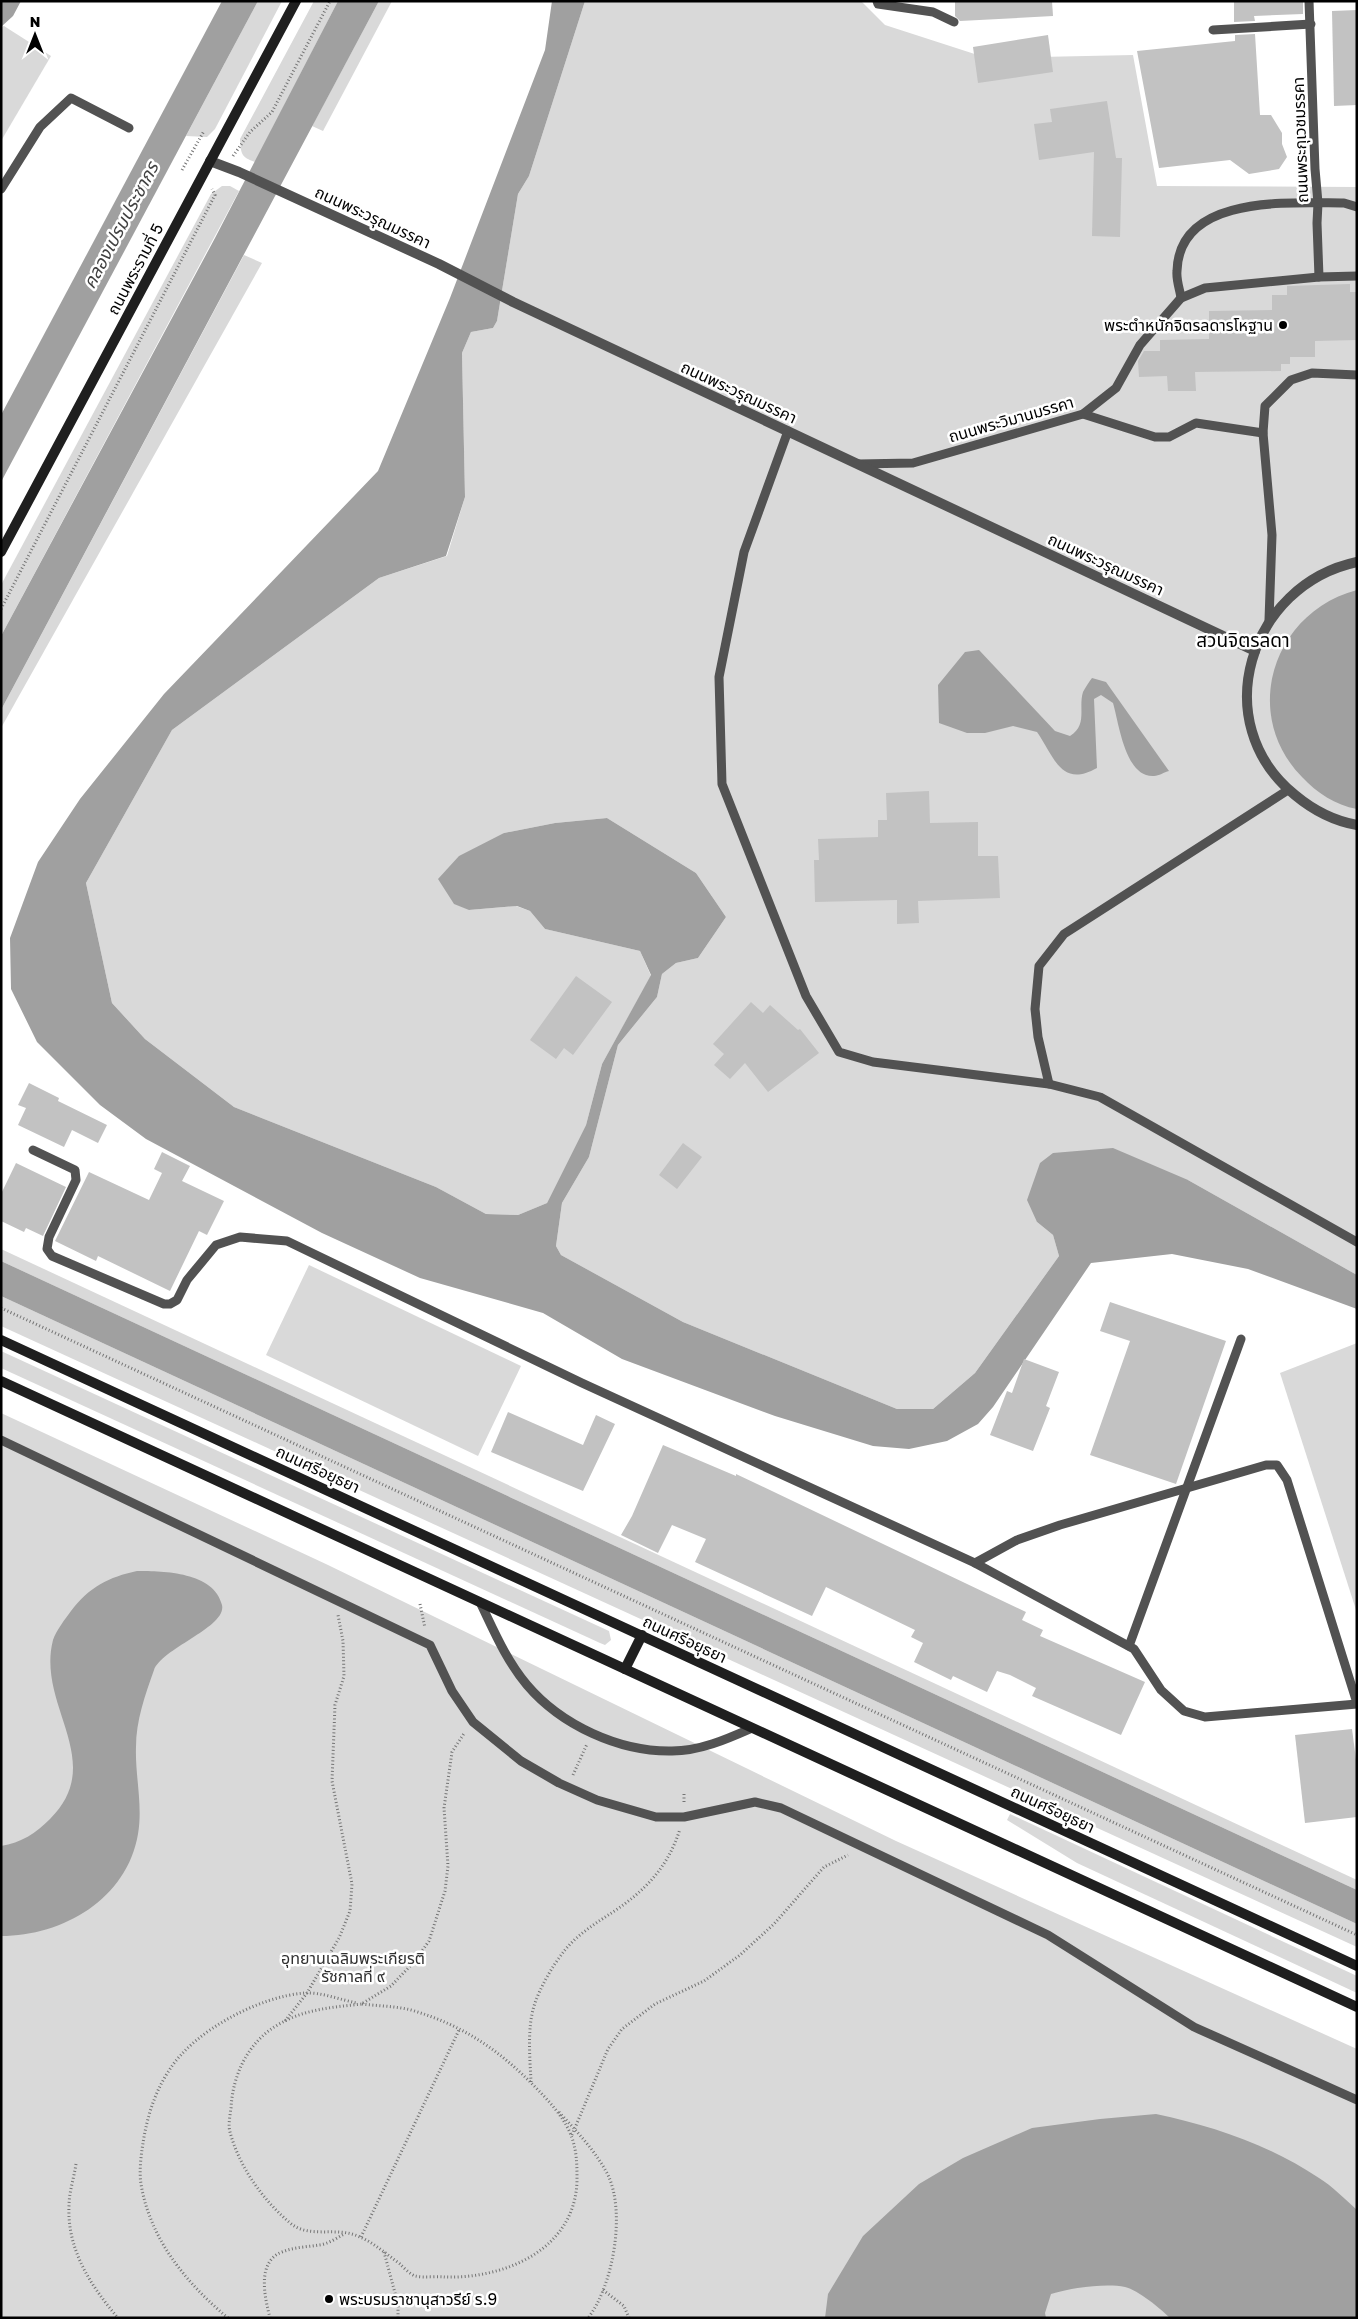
<svg xmlns="http://www.w3.org/2000/svg" width="1358" height="2319" viewBox="0 0 1358 2319" font-family="'Golos Text','Noto Sans Thai',sans-serif">
<style>
.green{fill:#d9d9d9}
.water{fill:#a0a0a0}
.building{fill:#c2c2c2}
.lines{fill:none;stroke-linecap:round;stroke-linejoin:round}
.path{stroke:#747474;stroke-width:3;stroke-dasharray:1 2.5;stroke-linecap:butt}
.lane{stroke:#525252;stroke-width:9}
.street{stroke:#525252;stroke-width:10}
.secondary{stroke:#1f1f1f;stroke-width:10}
.poi-dot{fill:#000;stroke:#fff;stroke-width:2}
.labels{text-anchor:middle;dominant-baseline:central;stroke-width:5;stroke-linejoin:round;paint-order:stroke}
.street-label{font-size:16px;fill:#000;stroke:#fff}
.poi-label{font-size:16px;fill:#000;stroke:#fff;text-anchor:end}
.park-label{font-size:16px;fill:#303030;stroke:#fff}
.water-label{font-size:18px;font-style:italic;fill:#414141;stroke:#fff}
.quarter-label{font-size:19px;fill:#000;stroke:#fff}
</style>
<rect width="100%" height="100%" fill="#fff"/>
<g class="green">
<path d="M258,1h24l-67,128 -8,8 -21,-1z"/>
<path d="M314,1h24l-83,161c-14,-5 -14,-8 -15,-23z"/>
<path d="M379,1h13l-69,130 -11,-5z"/>
<path d="M585,1h276l24,24 102,33 146,-3 24,131 200,1v1088l-169,-95 -151,42 16,13 6,21 -84,117 -42,36h-36l-214,-87 -122,-67 -5,-9 6,-43 27,-46 29,-112 39,-48 5,-23 14,-11 22,-5 28,-41 -30,-44 -89,-55 -52,5 -51,10 -35,77 47,-4 14,5 15,18 95,22 11,25 -49,88 -16,61 -39,78 -29,12 -32,-1 -50,-27 -202,-80 -89,-68 -33,-36 -26,-120 86,-153 207,-152 68,-22 18,-59 -3,-144 9,-21 22,-4 4,-7 21,-127 11,-18z"/>
<path d="M4,26l47,30 -50,85v-114z"/>
<path d="M222,186h8l9,5 -238,445v-51l210,-391z"/>
<path d="M244,255l18,8 -261,465v-18z"/>
<path d="M1,1249l1356,631v10l-1356,-629z"/>
<path d="M309,1265l212,101 -43,90 -212,-101z"/>
<path d="M1,1296l1356,628v23l-1356,-621z"/>
<path d="M1357,1343v270l-77,-240z"/>
<path d="M1,1351l608,280 2,9 -6,5 -5,-2 -599,-275z"/>
<path d="M1,1413l327,152 568,276 461,208v269h-1356z"/>
<path d="M1010,1814l347,162v17l-280,-130 -70,-43z"/>
</g>
<g class="water">
<path d="M1,1h20l-8,15 -12,11z"/>
<path d="M222,1h36l-257,481v-67z"/>
<path d="M338,1h41l-378,709v-74l214,-398z"/>
<path d="M552,1h33l-56,175 -11,18 -21,127 -4,7 -22,4 -9,21 3,144 -19,59 -67,22 -207,152 -86,153 26,120 33,36 89,68 202,80 50,27 32,1 29,-12 39,-78 16,-61 49,-89 -11,-24 -95,-22 -15,-18 -13,-5 -48,4 -15,-6 -16,-25 21,-23 45,-23 51,-10 52,-5 89,55 30,44 -28,41 -22,5 -14,11 -5,23 -39,48 -29,112 -27,46 -6,43 5,9 122,67 214,87h36l42,-36 84,-117 -6,-21 -16,-13 -10,-22 13,-37 13,-10 60,-5 75,32 169,95v34l-109,-40 -76,-15 -81,9 -98,144 -15,17 -31,17 -38,8 -36,-3 -98,-30 -153,-57 -79,-46 -123,-35 -98,-45 -176,-94 -46,-34 -63,-63 -26,-53 -1,-51 28,-76 42,-63 84,-105 214,-223 72,-173 95,-248z"/>
<path d="M1357,590v219c-22,-4 -40,-16 -55,-32 -62,-63 -29,-165 55,-187z"/>
<path d="M979,650l76,81 15,5c18,-11 8,-28 13,-44 2,-4 6,-10 9,-14l14,4 63,89c-5,1 -10,5 -15,5 -29,2 -35,-53 -41,-73l-12,-8 -7,4 3,69c-36,20 -42,-10 -60,-36l-24,-6 -28,7h-18l-28,-10 -1,-38 27,-33z"/>
<path d="M1,1261l1356,629v34l-1356,-628z"/>
<path d="M137,1571c27,0 77,1 85,34 5,22 -60,43 -68,65 -9,25 -18,51 -18,77 -1,29 7,58 2,87 -11,65 -75,102 -137,102v-90c20,-3 35,-13 49,-27 58,-58 -14,-113 3,-179 3,-9 12,-21 18,-29 18,-24 38,-34 66,-40z"/>
<path d="M1156,2114c57,12 114,31 163,64 13,8 26,21 38,32v108h-187c-9,-9 -32,-28 -45,-31 -20,-4 -55,1 -74,7l-6,19 1,5h-221l3,-24 35,-58 56,-52 44,-26 69,-30 68,-9z"/>
</g>
<g class="building">
<path d="M955,1h97l1,15 -93,5 -5,-5z"/>
<path d="M1234,1h69v13l-49,2 1,5 -21,1z"/>
<path d="M1357,10v95l-23,1 -2,-95z"/>
<path d="M1255,34l5,81h11l11,18v11l5,13 -8,12 -30,5 -19,-14 -71,8 -22,-117 98,-10v-6z"/>
<path d="M1048,35l5,37 -75,11 -5,-36z"/>
<path d="M1107,101l9,57h6l-2,79 -28,-1 2,-84 -55,8 -5,-36 18,-2 -2,-13z"/>
<path d="M1350,284v8h7v48l-42,1v16h-25v7h-9v7l-86,1 1,19h-28l-1,-15 -28,1 -1,-16 6,-10h16v-11l49,-1v-28l63,-1v-15h15v-9z"/>
<path d="M929,791l1,32 48,-1v34h20l2,42 -82,3 1,22 -22,1v-24l-82,2 -1,-42h5l-1,-21 60,-2v-17h9l-1,-27z"/>
<path d="M576,976l36,26 -39,53 -9,-7 -8,11 -26,-19z"/>
<path d="M751,1002l12,11 7,-8 28,25 2,-1 19,24 -51,39 -23,-29 -15,16 -16,-14 10,-11 -11,-10z"/>
<path d="M29,1083l30,15 -1,3 49,24 -9,18 -26,-13 -8,17 -46,-22 8,-17 -8,-3z"/>
<path d="M683,1143l19,14 -25,32 -18,-14z"/>
<path d="M162,1152l28,14 -8,15 42,20 -17,34 -8,-4 -29,60 -72,-35 -2,5 -41,-20 34,-69 60,28 13,-27 -8,-4z"/>
<path d="M16,1163l50,24 -23,49 -17,-8 -2,4 -23,-11v-27z"/>
<path d="M1110,1302l116,39 -50,143 -86,-29 40,-114 -30,-10z"/>
<path d="M1024,1359l35,13 -13,34 4,2 -17,43 -43,-16 17,-44 5,2z"/>
<path d="M508,1412l75,33 13,-30 19,9 -32,67 -92,-39z"/>
<path d="M663,1445l73,31v-2l290,138 -4,8 21,10 -3,6 105,46 -24,53 -89,-39 4,-8 -26,-13 -13,-4 -10,21 -34,-16 -2,4 -37,-18 9,-19 -12,-6 4,-7 -89,-43 -14,29 -117,-54 11,-23 -34,-14 -14,28 -37,-18 11,-19z"/>
<path d="M1352,1729l5,38v50l-52,6 -10,-88z"/>
</g>
<g class="lines">
<g class="path">
<path d="M233,156l17,-24 22,-20 58,-111"/>
<path d="M182,170l22,-39"/>
<path d="M1,609l214,-414 -3,-6"/>
<path d="M1,1308l1356,627"/>
<path d="M420,1604l5,24"/>
<path d="M573,1775l14,-31"/>
<path d="M684,1794v9"/>
<path d="M363,2003l28,-17 24,-25 14,-20 16,-50 3,-25 -4,-58 8,-56 13,-20"/>
<path d="M362,2004c16,2 33,2 49,6 52,15 90,41 127,80 13,13 28,30 34,48 5,14 5,28 5,43 -2,69 -73,98 -132,96 -9,-1 -21,1 -30,-1 -5,-2 -11,-8 -15,-12 -15,-11 -28,-23 -45,-29 -22,-8 -47,4 -66,-13 -27,-23 -50,-56 -59,-90 -2,-7 0,-16 1,-24 2,-35 18,-68 50,-85 25,-14 53,-16 81,-19z"/>
<path d="M285,2021l22,-28 32,-55 11,-27 2,-27 -20,-103 3,-76 9,-29 -1,-35 -5,-26"/>
<path d="M531,2082c-1,-24 -4,-53 3,-76 6,-19 19,-41 31,-56 13,-16 31,-27 48,-38 33,-22 55,-45 67,-83"/>
<path d="M559,2112c18,20 36,38 49,63 18,38 5,111 -20,143"/>
<path d="M572,2135l36,-86 14,-20 33,-25 49,-23 36,-26 34,-31 50,-57 24,-12"/>
<path d="M76,2164c-2,14 -7,28 -7,42 -2,44 22,80 49,112"/>
<path d="M361,2237l98,-207"/>
<path d="M384,2252l14,52v14"/>
<path d="M603,2290l21,16 5,12"/>
<path d="M228,2318c-42,-35 -78,-79 -87,-134 -2,-13 0,-28 2,-41 4,-26 12,-52 27,-74 24,-38 90,-73 135,-76 16,-1 36,7 52,10"/>
<path d="M270,2318c-5,-20 -14,-56 12,-66 12,-5 25,-5 37,-7 9,-1 18,-7 25,-11"/>
</g>
<g class="lane">
<path d="M877,1l1,3 55,8 21,10"/>
<path d="M1309,1l6,168 3,34 -1,20 2,54"/>
<path d="M1213,30l98,-6"/>
<path d="M1,189l39,-62 31,-29 58,30"/>
<path d="M1181,298c-1,-8 -5,-18 -4,-27 2,-77 113,-68 167,-68l13,4"/>
<path d="M1083,414l72,23h14l27,-14 67,10"/>
<path d="M788,431l-44,121 -25,125 3,107 84,212 33,56 34,10 176,22 51,13 257,145"/>
<path d="M858,464l55,-1 170,-49 33,-26 24,-43 41,-47 24,-10 114,-11 38,-1"/>
<path d="M1269,620l3,-85 -9,-102 2,-27 26,-26 21,-7 45,2"/>
<path d="M1049,1084l-11,-47 -3,-28 4,-43 25,-32 224,-144"/>
<path d="M33,1150l42,20 1,10 -27,57 -2,12 5,7 112,48h6l7,-4 10,-20 29,-35 24,-8 47,4 295,142 393,180 159,86 27,41 23,21 21,6 152,-13"/>
<path d="M1,1440l429,205 22,46 21,31 48,39 38,22 38,17 59,17h28l71,-15 26,6 267,127 146,92 163,73"/>
<path d="M975,1563l42,-23 43,-15 206,-60h11l10,15 70,223"/>
<path d="M480,1602c14,29 26,58 47,83 34,40 92,67 145,66 28,0 55,-12 80,-23"/>
<path d="M1129,1646l112,-307"/>
</g>
<g class="street">
<path d="M210,161l29,11 200,92 74,38 742,349"/>
<path d="M1357,562c-108,23 -151,161 -62,233 18,15 39,26 62,30"/>
</g>
<g class="secondary">
<path d="M1,552l295,-551"/>
<path d="M1,1340l1356,626"/>
<path d="M1,1381l1356,626"/>
<path d="M625,1669l17,-34"/>
</g>
</g>
<g class="poi-dot">
<circle cx="1283" cy="325" r="5"/>
<circle cx="329" cy="2299" r="5"/>
</g>
<g class="labels">
<g class="street-label">
<text transform="translate(1300 140) rotate(-92)">ถนนพระกุเวชมรรคา</text>
<text transform="translate(373 217) rotate(25)">ถนนพระวรุณมรรคา</text>
<text transform="translate(135 269) rotate(-62)">ถนนพระรามที่ 5</text>
<text transform="translate(739 392) rotate(25)">ถนนพระวรุณมรรคา</text>
<text transform="translate(1011 419) rotate(-16)">ถนนพระวิมานมรรคา</text>
<text transform="translate(1106 564) rotate(25)">ถนนพระวรุณมรรคา</text>
<text transform="translate(318 1469) rotate(25)">ถนนศรีอยุธยา</text>
<text transform="translate(685 1639) rotate(25)">ถนนศรีอยุธยา</text>
<text transform="translate(1053 1809) rotate(25)">ถนนศรีอยุธยา</text>
</g>
<g class="poi-label">
<text x="1273" y="325">พระตำหนักจิตรลดารโหฐาน</text>
<text x="339" y="2299" text-anchor="start">พระบรมราชานุสาวรีย์ ร.9</text>
</g>
<g class="park-label">
<text x="353" y="1958">อุทยานเฉลิมพระเกียรติ<tspan x="353" dy="18">รัชกาลที่ ๙</tspan></text>
</g>
<g class="water-label">
<text transform="translate(120 225) rotate(-62)">คลองเปรมประชากร</text>
</g>
<g class="quarter-label">
<text x="1243" y="639">สวนจิตรลดา</text>
</g>
</g>
<rect width="1358" height="2319" fill="none" stroke="#000000" stroke-width="5"/>
<g transform="translate(35 35)" stroke="#ffffff" stroke-width="4" paint-order="stroke">
<path d="M0-4L9 19L0 12L-9 19Z" fill="#000000"/>
<text y="-8" font-size="14" font-weight="bold" text-anchor="middle" fill="#000000">N</text>
</g>
</svg>
